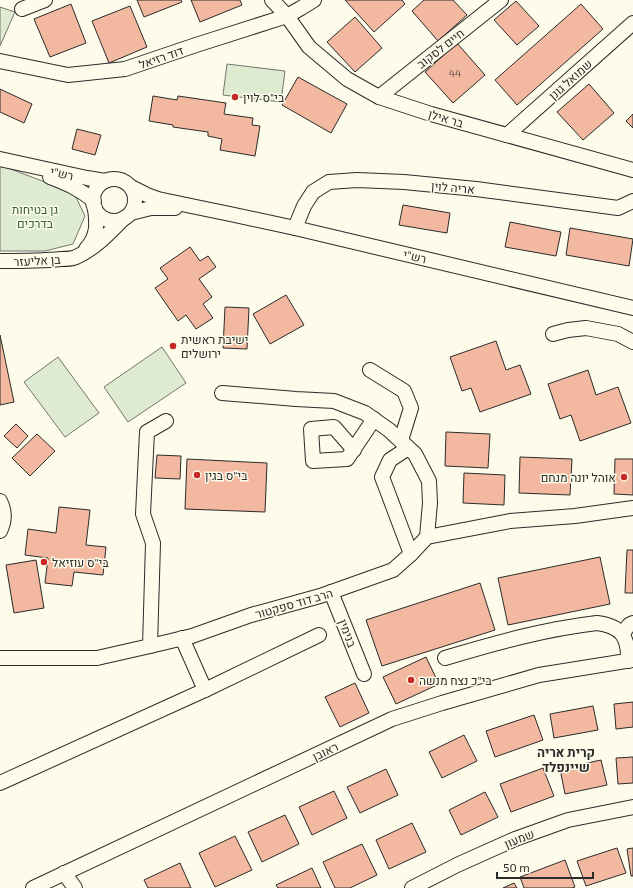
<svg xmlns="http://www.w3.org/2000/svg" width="633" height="888" viewBox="0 0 633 888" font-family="'Exo 2',Heebo,sans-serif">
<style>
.green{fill:#deebd1;stroke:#74746e}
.building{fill:#f2b8a0;stroke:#2b2b2b}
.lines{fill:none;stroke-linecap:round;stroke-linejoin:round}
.minor-casing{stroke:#2b2b2b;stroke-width:16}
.minor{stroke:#fdfbea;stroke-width:14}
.poi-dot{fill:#c62828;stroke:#fdfbea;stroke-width:1.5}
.labels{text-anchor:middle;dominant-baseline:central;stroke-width:3;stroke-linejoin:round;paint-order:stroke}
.number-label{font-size:10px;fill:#5d4e48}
.street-label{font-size:12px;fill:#2b2b2b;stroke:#fdfbea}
.poi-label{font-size:12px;fill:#2b2b2b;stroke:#fdfbea;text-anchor:start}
.park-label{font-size:12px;fill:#34623c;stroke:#fdfbea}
.neighbourhood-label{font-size:13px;font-weight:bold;fill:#2b2b2b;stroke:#fdfbea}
</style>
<rect width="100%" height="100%" fill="#fdfbea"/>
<g class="green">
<path d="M0,7l15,5 -15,34z"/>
<path d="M227,64l58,7 -4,31 -58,-7z"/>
<path d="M0,165l74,28 11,23 -12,28 -28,7h-45z"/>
<path d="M162,347l24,36 -58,39 -24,-35z"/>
<path d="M58,357l41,56 -34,24 -41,-55z"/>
</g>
<g class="building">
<path d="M137,0h44l1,2 -38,15z"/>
<path d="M191,0h49l2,5 -42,17z"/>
<path d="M345,0h57l3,4 -31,28z"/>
<path d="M424,0h29l14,15 -29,26 -26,-30z"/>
<path d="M516,1l23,25 -22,19 -23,-25z"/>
<path d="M71,4l15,39 -36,14 -16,-38z"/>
<path d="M581,4l22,25 -86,76 -22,-25z"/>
<path d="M130,6l17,41 -38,16 -17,-42z"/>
<path d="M355,17l27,31 -27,24 -28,-30z"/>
<path d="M457,43l28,32 -32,28 -28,-31z"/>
<path d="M298,77l49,27 -16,29 -49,-28z"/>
<path d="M589,84l25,29 -31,27 -26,-28z"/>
<path d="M0,89l32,15 -8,19 -24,-11z"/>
<path d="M153,96l24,4 1,-4 48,7 -2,11 29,4 -1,7 8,1 -5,30 -35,-6 2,-11 -14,-3v-4l-35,-5v-2l-24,-4z"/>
<path d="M633,114v14l-7,-7z"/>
<path d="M77,129l24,6 -6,20 -23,-6z"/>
<path d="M403,205l47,8 -3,20 -48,-8z"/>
<path d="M510,222l51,10 -5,24 -51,-9z"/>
<path d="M570,228l63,11 -4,27 -63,-11z"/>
<path d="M190,247l10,14 8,-5 8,11 -17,12 13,18 -9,7 10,14 -17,11 -10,-14 -8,6 -23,-33 13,-9 -8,-11z"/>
<path d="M286,295l18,30 -34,19 -17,-30z"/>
<path d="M225,307l24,1 -2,41 -24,-1z"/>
<path d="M0,335l14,67 -14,3z"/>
<path d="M496,341l10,29 14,-5 11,29 -51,18 -9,-24 -9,3 -12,-34z"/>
<path d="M588,370l8,25 22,-8 13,36 -51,18 -9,-26 -11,4 -12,-35z"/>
<path d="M16,424l12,12 -11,12 -13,-12z"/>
<path d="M446,432l44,2 -2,34 -43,-2z"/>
<path d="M37,434l18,17 -25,25 -18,-18z"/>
<path d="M157,455l24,1 -1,23 -25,-1z"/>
<path d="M520,457l52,2 -2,36 -51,-2z"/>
<path d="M187,459l80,4 -2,49 -80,-3z"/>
<path d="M615,459h18v36l-19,-1z"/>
<path d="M464,473l41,2 -1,30 -41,-2z"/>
<path d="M59,507l31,3 -4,35 20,2 -3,28 -29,-3 -2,14 -27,-3 3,-25 -23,-3 3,-26 28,4z"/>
<path d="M627,550h6v43h-8z"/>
<path d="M600,557l10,47 -102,21 -10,-47z"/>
<path d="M36,560l8,48 -30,5 -8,-48z"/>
<path d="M480,583l15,47 -113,36 -16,-46z"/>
<path d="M426,657l13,27 -43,20 -13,-27z"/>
<path d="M355,683l14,30 -29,14 -15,-30z"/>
<path d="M633,702v25l-17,2 -2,-25z"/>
<path d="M593,706l5,24 -44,8 -4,-24z"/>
<path d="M534,715l9,25 -48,17 -9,-26z"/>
<path d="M464,735l13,26 -35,17 -13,-26z"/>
<path d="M633,757v26l-15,1 -2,-26z"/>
<path d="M601,760l6,25 -42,9 -5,-25z"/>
<path d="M543,768l11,28 -43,16 -11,-28z"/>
<path d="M386,769l12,26 -38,18 -13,-26z"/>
<path d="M334,791l13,27 -35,17 -13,-28z"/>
<path d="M485,792l13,25 -37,18 -12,-25z"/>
<path d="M285,815l14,29 -37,18 -14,-30z"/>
<path d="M412,823l14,29 -37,17 -13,-29z"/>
<path d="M235,836l17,34 -37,17 -16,-34z"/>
<path d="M362,844l15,31 -27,13h-15l-12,-26z"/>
<path d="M617,848l9,25 -40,13 -9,-25z"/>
<path d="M633,848v28h-2l-4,-27z"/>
<path d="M565,860l10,27 -3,1h-48l-4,-11z"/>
<path d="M180,863l11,25h-43l-4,-8z"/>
<path d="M312,868l9,20h-43l-2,-3z"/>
<path d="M514,883l3,5h-14z"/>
</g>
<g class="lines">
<defs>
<g id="minor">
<path d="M272,0l15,16 22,31 38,32 32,18 52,17 202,56"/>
<path d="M22,9l23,-9"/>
<path d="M0,61l68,14 57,-6 71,-24 91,-29 14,-8 13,-8"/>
<path d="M379,97l122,-97"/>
<path d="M507,135l126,-112"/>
<path d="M0,159l87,19 18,3"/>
<path d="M50,177c16,6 30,12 44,24"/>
<circle cx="114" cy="200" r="21"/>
<path d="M131,187l16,8 11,4 38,8 34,7 65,14 338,80"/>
<path d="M131,213l20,-5h24"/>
<path d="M295,228l9,-22 9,-14 16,-10 28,-2 47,2 72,7 142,19 15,-7"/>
<path d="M86,249c12,-13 11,-25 9,-41"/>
<path d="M0,261c20,0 41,0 61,-2 5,0 11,0 15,-2 20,-9 33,-24 48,-39"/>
<path d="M553,334l15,-4 18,-2 32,6 15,8"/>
<path d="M370,370l34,21 7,17 -10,32"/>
<path d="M222,393l74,6 38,2 31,12 24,17 26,24 14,27 1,22 -3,34"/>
<path d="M408,448l-18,12 -8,17 29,77"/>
<path d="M354,450l-20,-23 -23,2 2,32 34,-2 27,-40"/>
<path d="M0,501c5,10 5,20 0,30"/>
<path d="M331,592l33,82"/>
<path d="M623,633l6,-8 4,-2"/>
<path d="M182,638l23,52"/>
<path d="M150,646l3,-103 -10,-29 4,-82 19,-11"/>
<path d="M0,658h97l53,-12 42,-10 59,-21 69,-19 73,-26 18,-16 16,-17 83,-16 65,-5 58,-8"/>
<path d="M445,658c50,-15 100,-29 152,-35 24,3 32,14 31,38"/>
<path d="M0,783l205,-93 114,-55"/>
<path d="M64,873l11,15"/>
<path d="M33,888l359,-169 50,-16 97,-28 94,-15"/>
<path d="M412,888l45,-23 58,-26 53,-19 65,-13"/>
</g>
</defs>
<use href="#minor" class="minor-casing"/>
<use href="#minor" class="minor"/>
</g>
<g class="poi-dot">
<circle cx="235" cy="97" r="4"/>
<circle cx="173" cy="346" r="4"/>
<circle cx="197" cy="475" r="4"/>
<circle cx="624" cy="477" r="4"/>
<circle cx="44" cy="562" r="4"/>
<circle cx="411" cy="680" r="4"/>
</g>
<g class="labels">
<g class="number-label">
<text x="455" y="73">44</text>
</g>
<g class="street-label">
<text transform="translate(440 48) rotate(-38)">חיים לסקוב</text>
<text transform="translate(161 57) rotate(-19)">דוד רזיאל</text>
<text transform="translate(570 79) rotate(-42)">שמואל גונן</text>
<text transform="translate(446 118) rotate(16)">בר אילן</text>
<text transform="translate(62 173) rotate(13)">רש"י</text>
<text transform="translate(453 187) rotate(5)">אריה לוין</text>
<text transform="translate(415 256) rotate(13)">רש"י</text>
<text transform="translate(37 260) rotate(-3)">בן אליעזר</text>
<text transform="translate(294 603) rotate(-16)">הרב דוד ספקטור</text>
<text transform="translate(348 633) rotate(69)">בנימין</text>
<text transform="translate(325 751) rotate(-25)">ראובן</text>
<text transform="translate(519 838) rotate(-22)">שמעון</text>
</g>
<g class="poi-label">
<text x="243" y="97">בי"ס לוין</text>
<text x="181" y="339">ישיבת ראשית<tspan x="181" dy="14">ירושלים</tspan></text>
<text x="205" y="475">בי"ס בגין</text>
<text x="616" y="477" text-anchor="end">אוהל יונה מנחם</text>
<text x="52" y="562">בי"ס עוזיאל</text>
<text x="419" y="680">בי"כ נצח מנשה</text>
</g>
<g class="park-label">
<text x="35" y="209">גן בטיחות<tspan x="35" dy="14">בדרכים</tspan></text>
</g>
<g class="neighbourhood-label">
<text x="566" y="752">קרית אריה<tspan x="566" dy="15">שיינפלד</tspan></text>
</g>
</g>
<path d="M497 872v6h96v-6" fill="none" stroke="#2b2b2b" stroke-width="2"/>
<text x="503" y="872" font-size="12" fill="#2b2b2b" stroke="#fdfbea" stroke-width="3" paint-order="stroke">50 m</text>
</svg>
